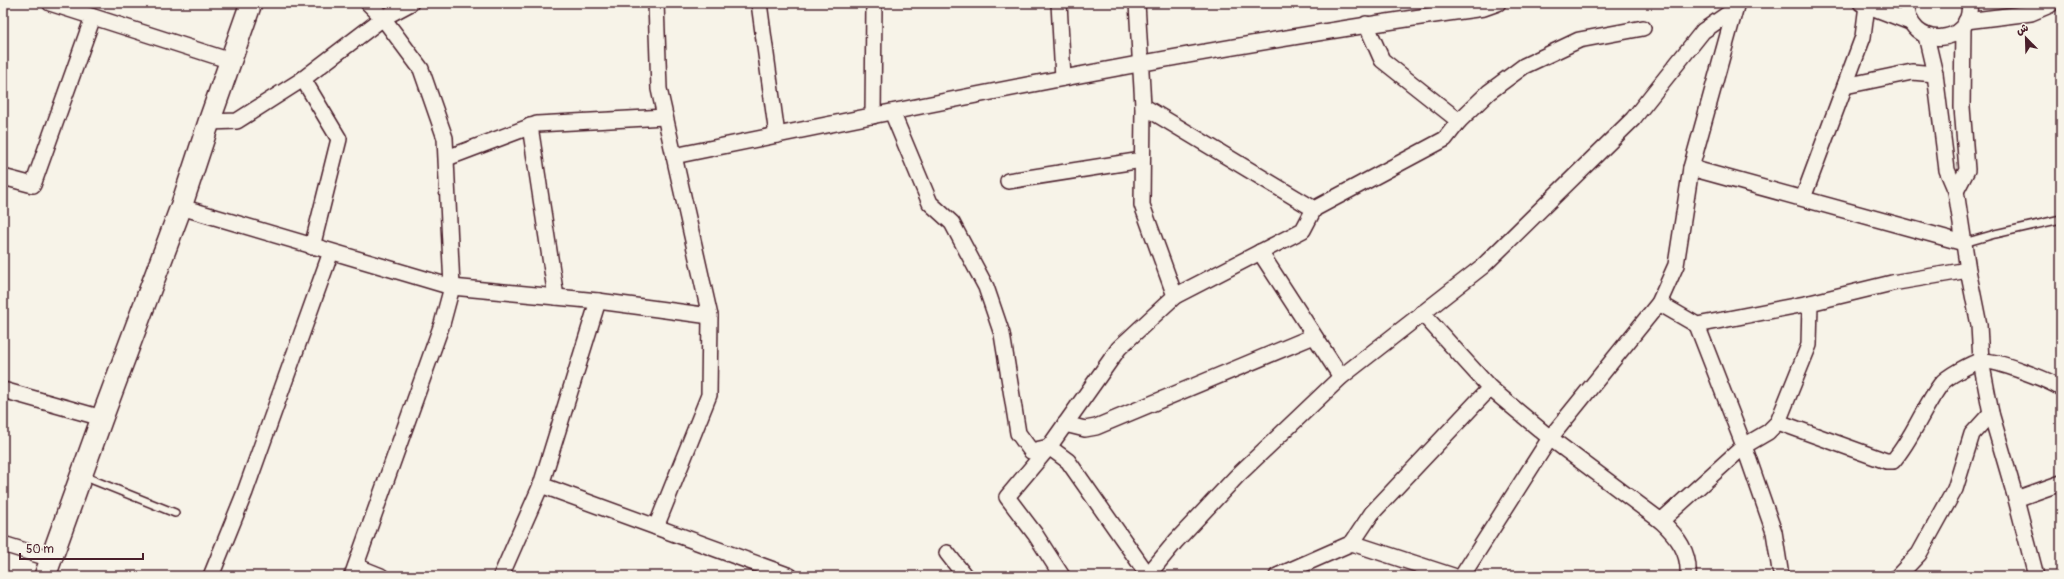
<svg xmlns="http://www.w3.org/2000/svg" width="2064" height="579" viewBox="0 0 2064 579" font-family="Pangolin,'Playpen Sans Arabic',sans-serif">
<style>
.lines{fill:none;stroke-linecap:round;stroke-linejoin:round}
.service-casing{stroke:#4a1f2b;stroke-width:10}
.minor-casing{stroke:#4a1f2b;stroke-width:18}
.secondary-casing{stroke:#4a1f2b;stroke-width:24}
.service{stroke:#f7f3e8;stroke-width:7}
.minor{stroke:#f7f3e8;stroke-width:15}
.secondary{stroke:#f7f3e8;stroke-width:21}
</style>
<rect width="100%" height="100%" fill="#f7f3e8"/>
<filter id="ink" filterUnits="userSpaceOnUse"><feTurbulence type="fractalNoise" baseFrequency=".025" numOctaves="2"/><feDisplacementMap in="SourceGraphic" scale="8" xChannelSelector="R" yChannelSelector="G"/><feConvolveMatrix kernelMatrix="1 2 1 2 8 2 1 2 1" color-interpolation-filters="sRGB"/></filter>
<g filter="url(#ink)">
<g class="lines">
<defs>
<g id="service">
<path d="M1964,243l31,-9 66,-15"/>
<path d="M83,476l92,37"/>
</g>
<g id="minor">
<path d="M50,3l181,58"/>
<path d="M368,3l15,15 28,-15"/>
<path d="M656,3l3,86 15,67c269,-55 538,-111 810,-148l14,-5"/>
<path d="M759,3l18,132"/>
<path d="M1059,3l4,75"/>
<path d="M1137,3l6,103 171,103 131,-70 14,-18"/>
<path d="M1861,3l49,19"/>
<path d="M1907,3c-1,49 68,43 62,0"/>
<path d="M1966,21l65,-8 19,-8 -4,-2"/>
<path d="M1366,24l16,36 77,61 30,-29 35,-26 55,-26 64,-12"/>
<path d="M1926,36l9,38 12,96 9,21 12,79 11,55 2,36 10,52 25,86 20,77"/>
<path d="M303,79l36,60 -27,108"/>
<path d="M1845,86l67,-14 23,2"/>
<path d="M892,112l38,91 22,20 34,64 16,47 16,99 13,18 18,-4 70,-99 56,-52 -33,-91 1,-99"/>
<path d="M873,116l1,-113"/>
<path d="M209,122l28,-1 66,-42 80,-61 38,51 24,69 7,149 -10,37 -90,252"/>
<path d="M530,126l26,171"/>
<path d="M447,158l90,-34 128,-7"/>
<path d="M1691,168l273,75"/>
<path d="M3,177l30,8 60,-168"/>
<path d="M1008,181l134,-21"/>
<path d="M1956,191l11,-21 -5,-63 1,-80"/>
<path d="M1803,198l60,-161 4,-32"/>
<path d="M181,207l271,80 146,14 112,15"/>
<path d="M1260,252l81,125"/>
<path d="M1175,296l128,-66 11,-21"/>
<path d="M1659,303l38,22 113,-22"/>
<path d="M1422,313l68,75 60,50 111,83 83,-75 24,-14 10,-10 31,-77 1,-42 82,-20 76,-13"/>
<path d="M1697,325l47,121 30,86 6,38"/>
<path d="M3,390l99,28"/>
<path d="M1778,422l108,39h7c20,-23 30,-53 48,-77 5,-7 31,-21 39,-23 15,-2 68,19 81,27"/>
<path d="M1065,424l20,5 11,-2 218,-91"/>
<path d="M541,485l249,91"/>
<path d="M2016,499l45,-16"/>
<path d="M1661,521c16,15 29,31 27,55"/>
<path d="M656,527l53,-132 1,-79 -36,-160"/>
<path d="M1352,543l20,-30 118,-125"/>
<path d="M3,544l48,15"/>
<path d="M947,553l18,23"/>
<path d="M356,566l25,10"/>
<path d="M211,576l34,-84 86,-240"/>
<path d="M501,576l40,-91 57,-184"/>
<path d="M1062,576l-27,-42 -28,-37 42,-50 19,14 80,114"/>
<path d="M1147,576l29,-35 61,-65 104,-99 142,-111 150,-147 70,-88 32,-22"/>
<path d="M1277,576l75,-33 101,33"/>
<path d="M1462,576l88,-138 109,-135 17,-38 15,-97 45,-162"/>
<path d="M1898,576l21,-22 36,-65 17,-55 19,-21"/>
</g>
<path id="secondary" d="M45,576l57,-158 79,-211 28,-85 42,-119"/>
</defs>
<use href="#service" class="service-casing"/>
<use href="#minor" class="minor-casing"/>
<use href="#secondary" class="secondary-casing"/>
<use href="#service" class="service"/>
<use href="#minor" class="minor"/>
<use href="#secondary" class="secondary"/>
</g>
</g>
<rect width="2064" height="579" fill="none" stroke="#f7f3e8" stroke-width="16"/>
<rect x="8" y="8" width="2048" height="563" fill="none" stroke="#4a1f2b" stroke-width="1.5" filter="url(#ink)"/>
<g transform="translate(2026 38) rotate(337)" stroke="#f7f3e8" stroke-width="3" paint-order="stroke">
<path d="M0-3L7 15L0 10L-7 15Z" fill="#4a1f2b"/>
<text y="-6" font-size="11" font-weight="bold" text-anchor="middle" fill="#4a1f2b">ش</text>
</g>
<path d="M20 553v6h123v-6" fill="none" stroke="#4a1f2b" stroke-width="2"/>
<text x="26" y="553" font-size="12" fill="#4a1f2b" stroke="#f7f3e8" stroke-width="3" paint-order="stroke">50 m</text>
</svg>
